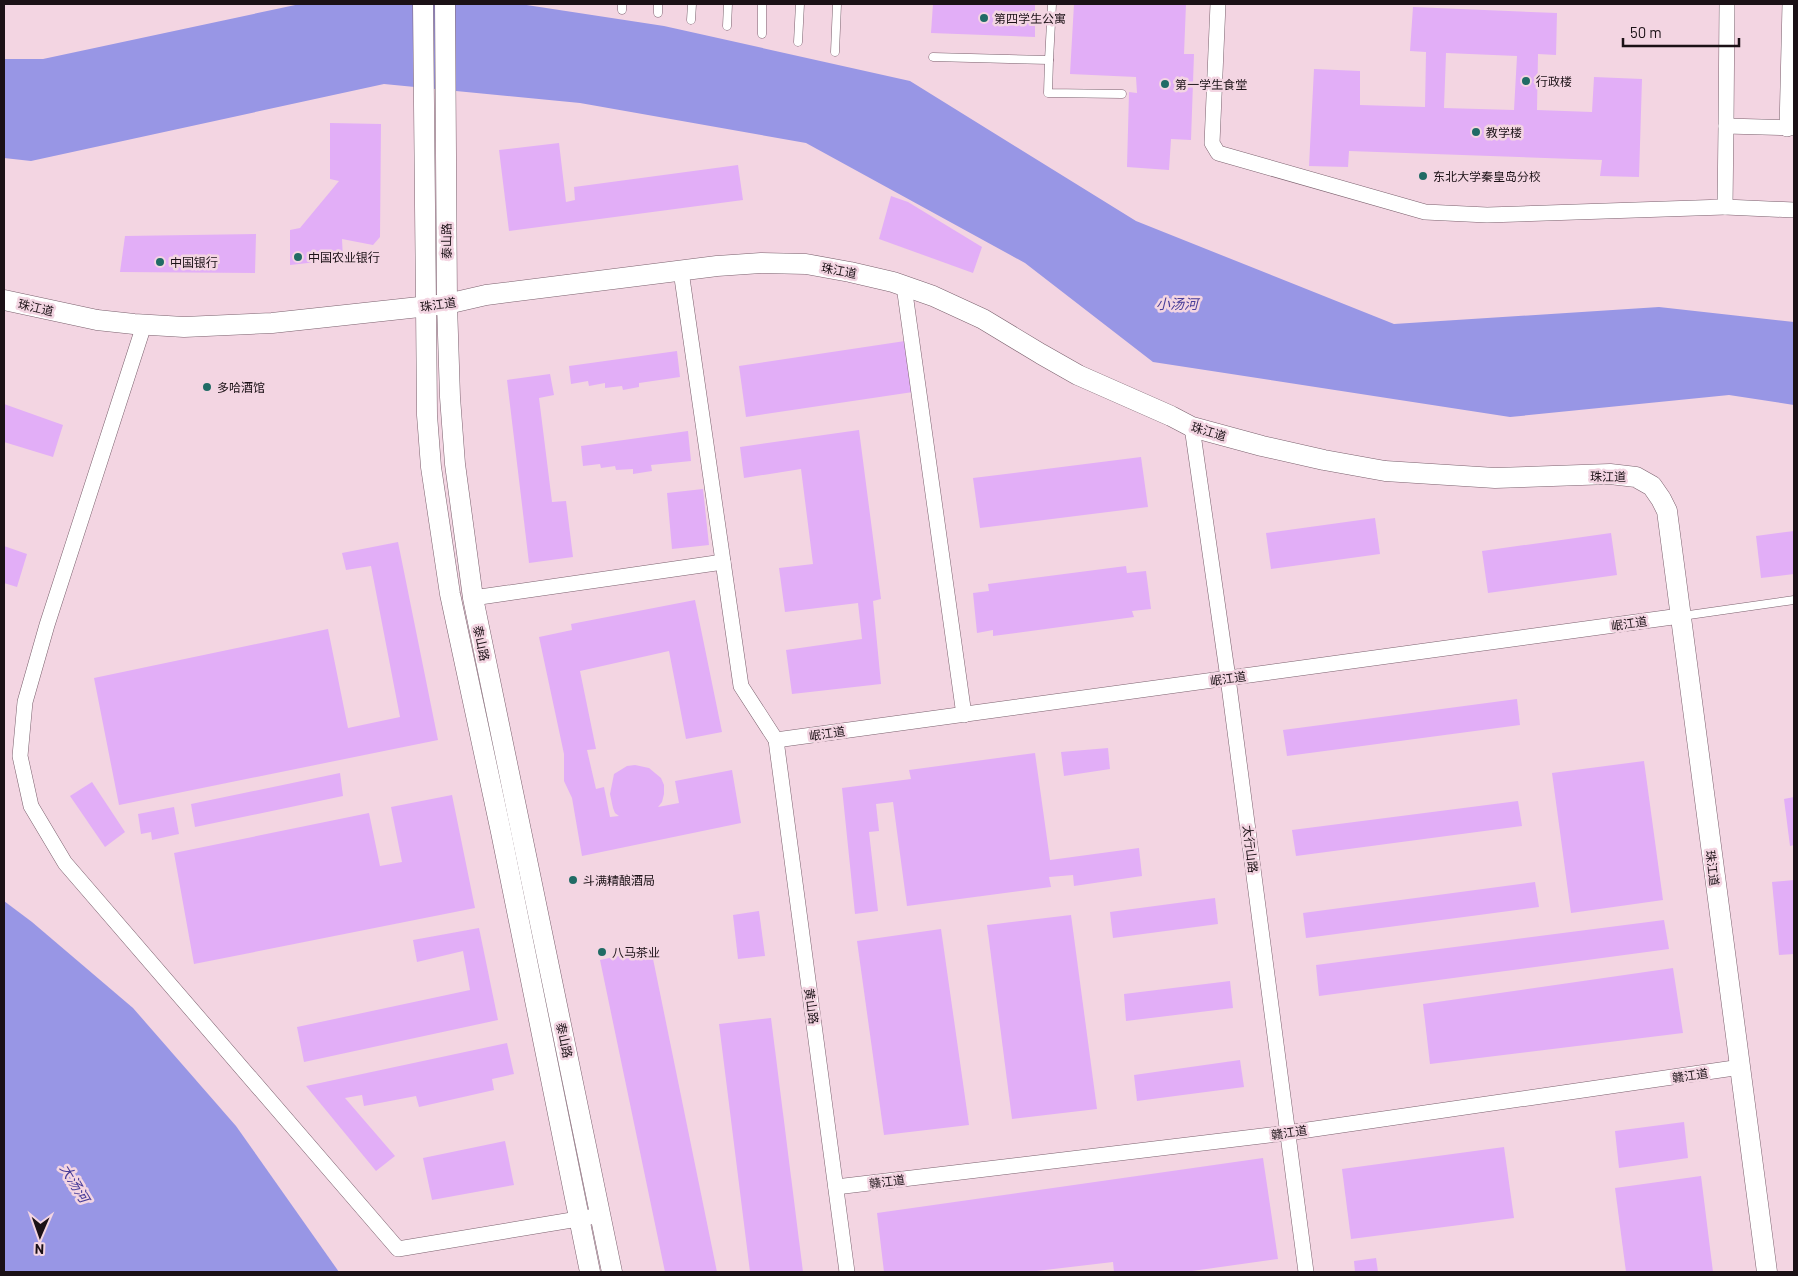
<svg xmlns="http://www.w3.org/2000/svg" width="1798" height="1276" viewBox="0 0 1798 1276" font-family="Barlow,'Noto Sans SC',sans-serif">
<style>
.water{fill:#9896e5}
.building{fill:#e2aef7;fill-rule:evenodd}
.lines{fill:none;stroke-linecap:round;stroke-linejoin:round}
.service-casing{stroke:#7b616e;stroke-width:9}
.minor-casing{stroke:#7b616e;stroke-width:16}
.tertiary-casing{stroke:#7b616e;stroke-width:21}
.service{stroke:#fff;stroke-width:8}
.minor{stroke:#fff;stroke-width:15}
.tertiary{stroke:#fff;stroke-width:20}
.poi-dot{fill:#206b65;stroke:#f3d5e2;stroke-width:2}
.labels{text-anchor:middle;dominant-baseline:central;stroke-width:5;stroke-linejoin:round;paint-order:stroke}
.poi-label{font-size:12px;fill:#1b1116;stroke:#f3d5e2;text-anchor:start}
.street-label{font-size:12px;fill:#1b1116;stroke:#f3d5e2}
.water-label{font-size:14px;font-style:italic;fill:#483d98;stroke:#f3d5e2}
</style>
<rect width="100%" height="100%" fill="#f3d5e2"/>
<g class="water">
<path d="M300,4h220l144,22 246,55 226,140 258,103 265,-17 135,15v83l-65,-10 -219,22 -357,-55 -128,-99 -219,-120 -226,-40 -196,-19 -353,77 -27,-3v-99h39z"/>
<path d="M4,901l28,21 101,86 103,118 103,146h-335z"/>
</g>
<g class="building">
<path d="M933,4h102v33l-104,-4z"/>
<path d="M1074,4h112l-2,50h10l-3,86 -20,-1 -2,31 -42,-3 2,-75 8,1 -1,-16 -66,-3z"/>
<path d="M1413,7l144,6 -1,42 -18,-1 -1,56 55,2 2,-35 48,2 -3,98 -39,-1 2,-16 -253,-9 -1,16 -39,-1 5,-97 46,2v34l65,2 1,-55 -16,-1zM1446,53l71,3 -3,54 -70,-2z"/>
<path d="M330,123l51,1 -1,113 -7,8 -31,-6 1,20 -53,6v-35l10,-2 39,-47 -9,-2z"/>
<path d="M559,143l7,59 9,-2 -1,-13 164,-22 5,35 -234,31 -10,-81z"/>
<path d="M891,196l17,6 74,45 -9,26 -94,-34z"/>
<path d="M256,234l-1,39 -135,-1 5,-36z"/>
<path d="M905,341l8,51 -167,25 -7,-51z"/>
<path d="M677,351l3,26 -41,6v4l-16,3 -1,-4 -17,2v-5l-16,3 -1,-5 -17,3 -2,-18z"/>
<path d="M550,374l4,21 -15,3 13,104 14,-1 7,56 -44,6 -22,-183z"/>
<path d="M4,404l59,21 -10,32 -49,-15z"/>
<path d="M859,430l22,169 -8,2 8,83 -89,10 -6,-44 76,-11 -4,-36 -73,9 -6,-44 34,-4 -12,-95 -57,9 -4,-31z"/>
<path d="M688,431l3,30 -40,4 1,6 -19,3v-5l-17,1 -1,-4 -14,2 -1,-4 -17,2 -2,-20z"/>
<path d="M1141,457l7,50 -168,21 -7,-50z"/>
<path d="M703,489l6,56 -37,4 -5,-56z"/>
<path d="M1375,518l5,36 -109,15 -5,-36z"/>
<path d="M1794,531v43l-33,4 -5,-42z"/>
<path d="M1611,533l6,42 -129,18 -6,-42z"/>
<path d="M398,542l40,198 -319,65 -25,-127 234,-49 20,99 52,-11 -29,-151 -25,4 -4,-17z"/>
<path d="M4,546l23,8 -10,33 -13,-4z"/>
<path d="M1126,566l1,7 19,-2 5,38 -19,2 2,6 -141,19v-6l-16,3 -4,-40 16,-2 -1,-7z"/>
<path d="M695,600l27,132 -36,7 -17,-88 -89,20 16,78 -9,1 9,39 8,-2 6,30 9,-1 -4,-3 -2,-5 -3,-14 4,-20 13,-8 8,-1 14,3 12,10 3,7v9l-2,8 -4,5 21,-4 -4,-22 57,-11 9,53 -159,33 -10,-58 -8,-17v-27l-25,-117 33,-7 -1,-6z"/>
<path d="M1517,699l3,26 -233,31 -4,-26z"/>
<path d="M1108,748l2,21 -46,7 -3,-24z"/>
<path d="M1035,753l15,107 89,-12 3,28 -68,10 -1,-11 -24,2 2,10 -144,19 -14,-104 -17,2 3,27 -10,1 9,79 -23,3 -13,-126 69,-9 -2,-9z"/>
<path d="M1644,761l19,139 -92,13 -19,-140z"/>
<path d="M340,773l3,23 -148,31 -4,-23z"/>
<path d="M92,782l33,50 -20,15 -35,-51z"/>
<path d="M452,795l23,113 -281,56 -20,-111 195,-40 11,53 22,-4 -11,-55z"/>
<path d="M1794,797v48l-4,1 -6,-47z"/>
<path d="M1518,801l4,25 -226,30 -4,-26z"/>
<path d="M174,807l5,27 -27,6 -1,-8 -10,2 -3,-20z"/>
<path d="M1794,880v74l-15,1 -7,-73z"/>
<path d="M1535,882l4,25 -233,31 -3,-25z"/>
<path d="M1215,898l3,26 -105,14 -3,-26z"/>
<path d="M759,911l6,45 -27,3 -5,-44z"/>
<path d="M1071,915l26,194 -85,10 -25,-194z"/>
<path d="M1664,920l5,29 -350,47 -3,-31z"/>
<path d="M479,928l19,92 -194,42 -7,-35 173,-37 -7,-39 -46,11 -4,-22z"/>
<path d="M941,929l28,196 -85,10 -27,-194z"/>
<path d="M651,949l66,323h-52l-65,-312z"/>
<path d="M1673,968l10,65 -253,31 -7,-60z"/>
<path d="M1230,981l3,27 -107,13 -2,-27z"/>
<path d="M771,1018l32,254h-53l-31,-248z"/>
<path d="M507,1043l7,31 -22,5 2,11 -75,17 -3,-11 -52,10 -2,-11 -17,3 50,58 -19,15 -70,-85z"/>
<path d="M1240,1060l4,27 -107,14 -3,-26z"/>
<path d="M1684,1122l4,36 -69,10 -4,-37z"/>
<path d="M505,1141l9,44 -82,15 -9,-42z"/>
<path d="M1504,1147l10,71 -163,21 -9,-70z"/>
<path d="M1263,1158l15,101 -93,13h-71l-1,-10 -85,10h-144l-7,-59z"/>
<path d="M1701,1176l12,96h-87l-11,-84z"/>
<path d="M1376,1258l2,14h-23l-1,-11z"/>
</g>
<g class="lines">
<defs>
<g id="service">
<path d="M622,4v6"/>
<path d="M658,4v9"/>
<path d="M762,4v30"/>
<path d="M691,20l1,-16"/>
<path d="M727,26l1,-22"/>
<path d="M798,42l2,-38"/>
<path d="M835,52l2,-48"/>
<path d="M933,57l116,3 3,-56"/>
<path d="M1049,60l-1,33 74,1"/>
<path d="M1682,616l112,-16"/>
</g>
<g id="minor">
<path d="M1218,4l-6,139 6,10 207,59 62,3 238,-8 1,-81"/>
<path d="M1727,4l-1,122 68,2"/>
<path d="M1787,129l3,-125"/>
<path d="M1725,207l69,3"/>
<path d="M681,271l60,415 35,54 71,532"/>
<path d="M904,286l60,429"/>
<path d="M144,325l-97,300 -22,77 -5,54 11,50 34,57 333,386 192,-32"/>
<path d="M1192,427l36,251 78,594"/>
<path d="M473,598l250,-36"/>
<path d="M776,740l904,-124"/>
<path d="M836,1187l451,-54 454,-66"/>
</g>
<g id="tertiary">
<path d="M423,4l3,302 1,109 4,52 19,127 51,238 89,440"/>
<path d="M445,4l2,300 3,93 5,67 18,134 139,674"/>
<path d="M4,300l93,20 37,4 50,3 88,-4 175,-19 39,-9 231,-29 44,-3 45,1 44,8 43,10 40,14 50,23 58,35 37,21 93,41 21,11 70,19 62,14 61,11 110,7 115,-4 26,3 16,9 9,13 6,12 100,761"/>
</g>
</defs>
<use href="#service" class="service-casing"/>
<use href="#minor" class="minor-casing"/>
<use href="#tertiary" class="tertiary-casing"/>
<use href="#service" class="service"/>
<use href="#minor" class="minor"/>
<use href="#tertiary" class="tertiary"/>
</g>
<g class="poi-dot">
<circle cx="984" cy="18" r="5"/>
<circle cx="1526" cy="81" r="5"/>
<circle cx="1165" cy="84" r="5"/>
<circle cx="1476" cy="132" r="5"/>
<circle cx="1423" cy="176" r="5"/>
<circle cx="298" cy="257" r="5"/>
<circle cx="160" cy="262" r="5"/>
<circle cx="207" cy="387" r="5"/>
<circle cx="573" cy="880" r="5"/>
<circle cx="602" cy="952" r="5"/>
</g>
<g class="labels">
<g class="poi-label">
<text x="994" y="18">第四学生公寓</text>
<text x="1536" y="81">行政楼</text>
<text x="1175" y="84">第一学生食堂</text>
<text x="1486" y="132">教学楼</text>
<text x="1433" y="176">东北大学秦皇岛分校</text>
<text x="308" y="257">中国农业银行</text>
<text x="170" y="262">中国银行</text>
<text x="217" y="387">多哈酒馆</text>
<text x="583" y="880">斗满精酿酒局</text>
<text x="612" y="952">八马茶业</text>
</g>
<g class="street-label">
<text transform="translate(446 241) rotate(-91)">泰山路</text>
<text transform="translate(839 270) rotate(11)">珠江道</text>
<text transform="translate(438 304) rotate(-8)">珠江道</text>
<text transform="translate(36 307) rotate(13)">珠江道</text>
<text transform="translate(1209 431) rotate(17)">珠江道</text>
<text transform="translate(1608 476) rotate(1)">珠江道</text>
<text transform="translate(1629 623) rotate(-8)">岷江道</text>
<text transform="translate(482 643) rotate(78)">泰山路</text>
<text transform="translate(1228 678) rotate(-8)">岷江道</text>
<text transform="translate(827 733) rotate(-8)">岷江道</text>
<text transform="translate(1251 849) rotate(83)">太行山路</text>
<text transform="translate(1713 868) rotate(83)">珠江道</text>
<text transform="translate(812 1006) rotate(82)">黄山路</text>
<text transform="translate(565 1040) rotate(78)">泰山路</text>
<text transform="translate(1690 1075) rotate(-8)">赣江道</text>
<text transform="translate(1289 1132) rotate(-8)">赣江道</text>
<text transform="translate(887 1181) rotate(-7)">赣江道</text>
</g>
<g class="water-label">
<text x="1177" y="303">小汤河</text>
<text transform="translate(75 1183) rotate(59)">大汤河</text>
</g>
</g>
<rect width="1798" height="1276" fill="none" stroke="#1b1116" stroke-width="10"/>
<g transform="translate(40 1236) rotate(182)" stroke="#f3d5e2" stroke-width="4" paint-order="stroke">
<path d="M0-4L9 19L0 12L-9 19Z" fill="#1b1116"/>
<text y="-8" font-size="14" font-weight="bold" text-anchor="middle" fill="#1b1116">N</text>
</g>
<path d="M1623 38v8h116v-8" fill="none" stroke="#1b1116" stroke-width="2.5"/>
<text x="1630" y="38" font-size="15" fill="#1b1116" stroke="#f3d5e2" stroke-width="4" paint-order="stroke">50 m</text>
</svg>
